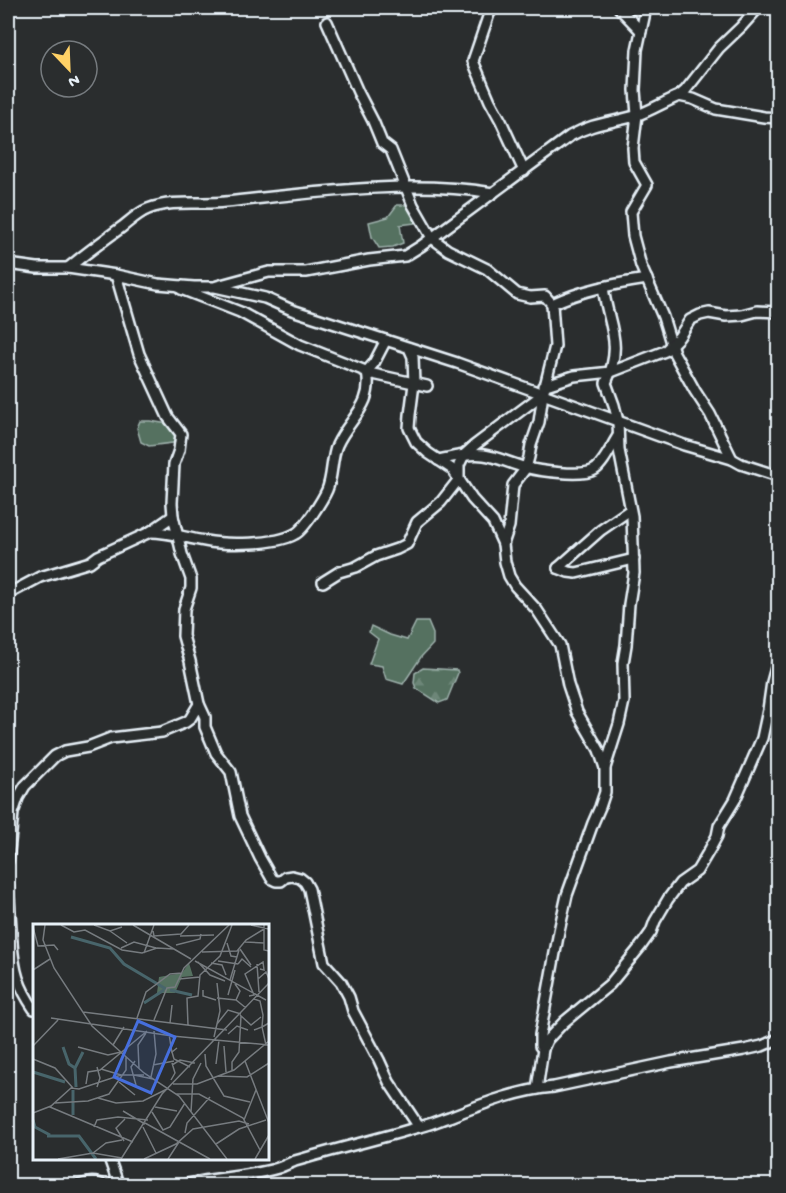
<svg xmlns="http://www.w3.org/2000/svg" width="786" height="1193" viewBox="0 0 786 1193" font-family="'Gochi Hand',sans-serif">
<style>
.grass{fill:#557160;stroke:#9eb1ac;stroke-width:1.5}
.forest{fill:url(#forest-firs);stroke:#9eb1ac;stroke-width:1.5}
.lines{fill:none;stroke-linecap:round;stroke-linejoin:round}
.street-casing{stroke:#e8f1f8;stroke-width:14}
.street{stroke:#2a2d2e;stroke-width:9}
.inset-river{fill:none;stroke:#48656b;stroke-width:3}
.inset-road{fill:none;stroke:#767b7f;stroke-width:1.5}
.view{fill:#466fde;fill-opacity:0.15;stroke:#466fde;stroke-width:3}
.inset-edge{fill:none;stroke:#e8f1f8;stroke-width:3}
</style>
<defs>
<pattern id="forest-firs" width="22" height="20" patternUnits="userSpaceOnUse" patternTransform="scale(1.5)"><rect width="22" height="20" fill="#557160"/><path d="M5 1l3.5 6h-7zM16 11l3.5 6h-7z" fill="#6d8678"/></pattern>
</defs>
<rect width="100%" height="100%" fill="#2a2d2e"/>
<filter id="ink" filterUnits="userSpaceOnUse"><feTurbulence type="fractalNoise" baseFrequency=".0167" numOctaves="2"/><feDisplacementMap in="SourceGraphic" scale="12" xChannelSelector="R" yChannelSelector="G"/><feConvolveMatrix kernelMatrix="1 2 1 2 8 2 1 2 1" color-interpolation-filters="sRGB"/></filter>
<g filter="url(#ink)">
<g class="grass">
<path d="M397,205h16l10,17 -23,3 3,18 -10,4 -14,1 -7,-11 -3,-15 19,-5z"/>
<path d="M140,421h10l24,4 6,17 -31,4 -8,-4 -4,-14z"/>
<path d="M416,622h12l5,12v10l-12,13 -18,27 -17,-5 -4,-13 -13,-2 9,-25 -9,-7 2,-6 19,9 17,5z"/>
</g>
<path class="forest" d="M423,668l34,2 1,3 -11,27 -8,3 -23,-15 -2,-5 1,-10z"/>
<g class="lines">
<defs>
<g id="street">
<path d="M493,8l-4,6 -16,47 17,40 11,20 23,50"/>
<path d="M619,8l22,23"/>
<path d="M646,8l-9,42 -2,40 2,25 -4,33 1,14 13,23 -16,27 2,24 8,30 22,51 11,36 21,38 15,23 22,45"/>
<path d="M327,22l31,70 15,29 9,22 9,7 22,55 19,33 16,12 39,19 30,25 13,3 15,-1 7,8 3,42 -12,48 -4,28 -8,23 -2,12 -3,11 -13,17 -4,41 -6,18"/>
<path d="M679,96l14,3 23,10 48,8 14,1"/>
<path d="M8,264l29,4h31l48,7 42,9 36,3h21l50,11 27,12 165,53 227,82 48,14 9,5 37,12"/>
<path d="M68,268c17,-14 36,-28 54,-41 9,-7 16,-14 26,-18 26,-10 51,-4 77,-7 87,-9 181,-23 268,-9"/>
<path d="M116,275l23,79 29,63 13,17 -2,16 -5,14 -2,39 1,13 9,38 9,25v9l-7,21 -1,27 7,25 9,43 6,13v10l11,26 15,19 9,44 20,42 12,21 4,2h5l5,-4 6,-1 8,2 5,4 4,7 15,74 17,19 8,15 4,14 26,49 10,22 30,45"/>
<path d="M217,286l52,-14h37l63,-12 36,-4 16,-10 149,-110c23,-13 40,-13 65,-20 15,-5 29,-14 44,-20l6,-5 34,-43 22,-21 17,-19"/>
<path d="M603,287c5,39 21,55 3,96l8,22 4,16 1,29 13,66 2,57 -5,31 -3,41 -3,18 1,38 -5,23 -14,44"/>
<path d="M181,289l59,23 60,33 73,29 54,12"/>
<path d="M552,304c30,-14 62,-20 95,-25"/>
<path d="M409,348l4,9 1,27 -4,31 -1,13 7,14 12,11 24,16 20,30 21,23 10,22 2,18 4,14 6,10 22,24 23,35 8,40 9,27 22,38 6,18v24l-5,15 -7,16 -26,72 -8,36 -19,104v11l3,3"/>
<path d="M543,386l31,-10 37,-4 54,-21 14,-14 11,-17 10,-5 9,-2 17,3 16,-1 15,-4 21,1"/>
<path d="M438,460c15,-3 31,-7 46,-5 14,2 27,9 40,12 14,4 58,10 70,3 9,-5 18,-25 24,-34"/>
<path d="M150,532c21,0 35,6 55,9 21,4 71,4 90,-7 9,-4 28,-35 32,-44 6,-14 4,-31 10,-45 12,-27 37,-39 30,-74l7,-8 12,-23"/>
<path d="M558,568l43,-38 29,-20"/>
<path d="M558,568l10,4 8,1 58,-14"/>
<path d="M323,582l16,-10 17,-5 20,-11 21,-7 10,-5 10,-22 24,-20 18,-23v-14l5,-10 11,-10 68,-51"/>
<path d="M8,594l32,-17 50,-15 8,-6 52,-24 23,-16"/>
<path d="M8,861l5,-48 5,-15 7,-12 30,-30 10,-5 23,-4 23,-9 51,-6 24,-10 4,-3 9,-15"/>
<path d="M8,882l4,61"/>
<path d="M8,940l4,3c2,27 6,43 22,66"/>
<path d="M537,1089l6,-40 4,-9 17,-18 46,-38 31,-38 10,-14 4,-11 13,-22 12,-16 17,-12 13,-22 7,-13 2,-10 16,-26 27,-62 6,-28 4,-28 6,-22"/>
<path d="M109,1158l10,28"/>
<path d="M75,1186c10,-3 20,-6 29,0"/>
<path d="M180,1186c32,-9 66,-8 98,-18 6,-2 12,-5 17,-7 41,-12 83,-22 124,-34 10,-2 20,-7 30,-10 34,-13 69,-27 105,-30l117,-25 73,-12 18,-4 16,-7"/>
</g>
</defs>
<use href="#street" class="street-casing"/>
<use href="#street" class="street"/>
</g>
</g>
<g transform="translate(33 924)">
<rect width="236" height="236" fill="#2a2d2e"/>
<path d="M156,39l4,13 -11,1 -7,16h-18l2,-16 23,-4z" fill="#557160"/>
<path class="inset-river" d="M38,13l39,11 14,16 42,25M137,66l22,5M111,79l20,-13M30,123l6,17 6,4M0,148l32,10M43,163l-1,-19 8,-16M40,166v25M0,196l2,7 15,8M14,212h32l17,23"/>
<path class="inset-road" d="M12,1l-2,15 11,28 38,58 52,47 35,23 48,63M28,1l13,7 11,-2 37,20 20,3 15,-5 17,1M61,1l16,6 12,-4M100,1l58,34M218,1l18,4M231,1v25l5,1M0,3l5,19 16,-1 4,5M77,7l17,12M120,7l1,5 27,-2 8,-9M147,12l34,-1M212,18l19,1M194,19l4,13 6,1M143,21l24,-6 1,-5M88,24l13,-6 22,6M207,25l11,16M169,28l35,-1 9,-11 18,-11M111,29l10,-28M162,37l71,39M185,37l20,3M165,38l12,13 15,6M178,39l11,2 4,10M205,40l4,-5 9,8M224,40l2,28M0,46l17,-11M146,55l21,-2M225,55l8,-7 3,7M197,56l9,-30M202,60l5,7 -4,9M170,66v6l13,4M195,71l7,-25M216,72l5,-1 -9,-21 18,-12 1,8 -4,-1M184,74l19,2 10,8M221,75l6,2 3,14 -1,12 -8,3M50,88l144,18M207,91l11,10 10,-8M18,94l121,18 97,9M104,94l9,-26 24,-18 12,-1M121,96l13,-32 8,-1 9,-19 45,-43M137,99l2,-18M184,100l11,-14 13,4M155,101l-1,-27 11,-2 2,-21 20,-19 12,-31M136,110l3,19M195,110l9,-8 11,4M181,113l6,-26 -3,-28M80,121l11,-18M233,121l-4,-18 7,-4M0,122l25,-26M191,122l2,26M45,123l30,8 13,-3M144,124l-5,4 2,7 16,8M172,130l1,12 18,30 26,6M0,135l22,9 18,20M102,137l-4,6 5,18M212,137l24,62M183,140l3,-24M120,141l21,-4M139,141l8,-5 15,3M106,144l-1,-23 8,-12M68,145l20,6M199,146v-8l7,-10 2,-36M101,151l19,4M185,152l29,1 22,-14M118,153l5,-23 -2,-23M138,156l4,-7 -3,-10M86,158l16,13M53,160l2,-12 12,-2 47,-39M140,160h24l37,-14 35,-29M64,163l3,-9 -3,-11M143,170h23l44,24 17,32M65,174l18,5 27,-2 24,-12M22,179l33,-2 21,-7 17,-24v-13M17,183l83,35M122,183l22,4M90,187l22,13M119,188l11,18 7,-3 15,-24M158,188l2,-33 8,-16M0,189l18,-7 20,-18 8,1 42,-14h23M211,196l12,-30M112,199l65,36M61,203l3,-7 21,-3 30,3M110,203l13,26M152,209l2,-10 23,-26M91,217l-8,-13 9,-9M183,220l23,-15 27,-9M60,229l29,5M25,235l35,-6 13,-10 16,-3M88,235l41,-65 107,-111M111,235l32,-15 17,-15 46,-8 10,3M135,235l11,-17M222,235l14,-24"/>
<path class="view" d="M105,97l37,16 -24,56 -37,-16z"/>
<rect width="236" height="236" class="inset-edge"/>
</g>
<rect width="786" height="1193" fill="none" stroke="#2a2d2e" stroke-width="30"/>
<rect x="15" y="15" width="756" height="1163" fill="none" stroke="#e8f1f8" stroke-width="2" filter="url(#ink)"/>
<g transform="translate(69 69) rotate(157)"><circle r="28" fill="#2a2d2e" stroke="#767b7f" stroke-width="1.5"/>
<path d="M0-4.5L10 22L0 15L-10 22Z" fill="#ffd166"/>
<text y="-9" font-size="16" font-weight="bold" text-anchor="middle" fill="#e8f1f8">N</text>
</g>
</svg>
